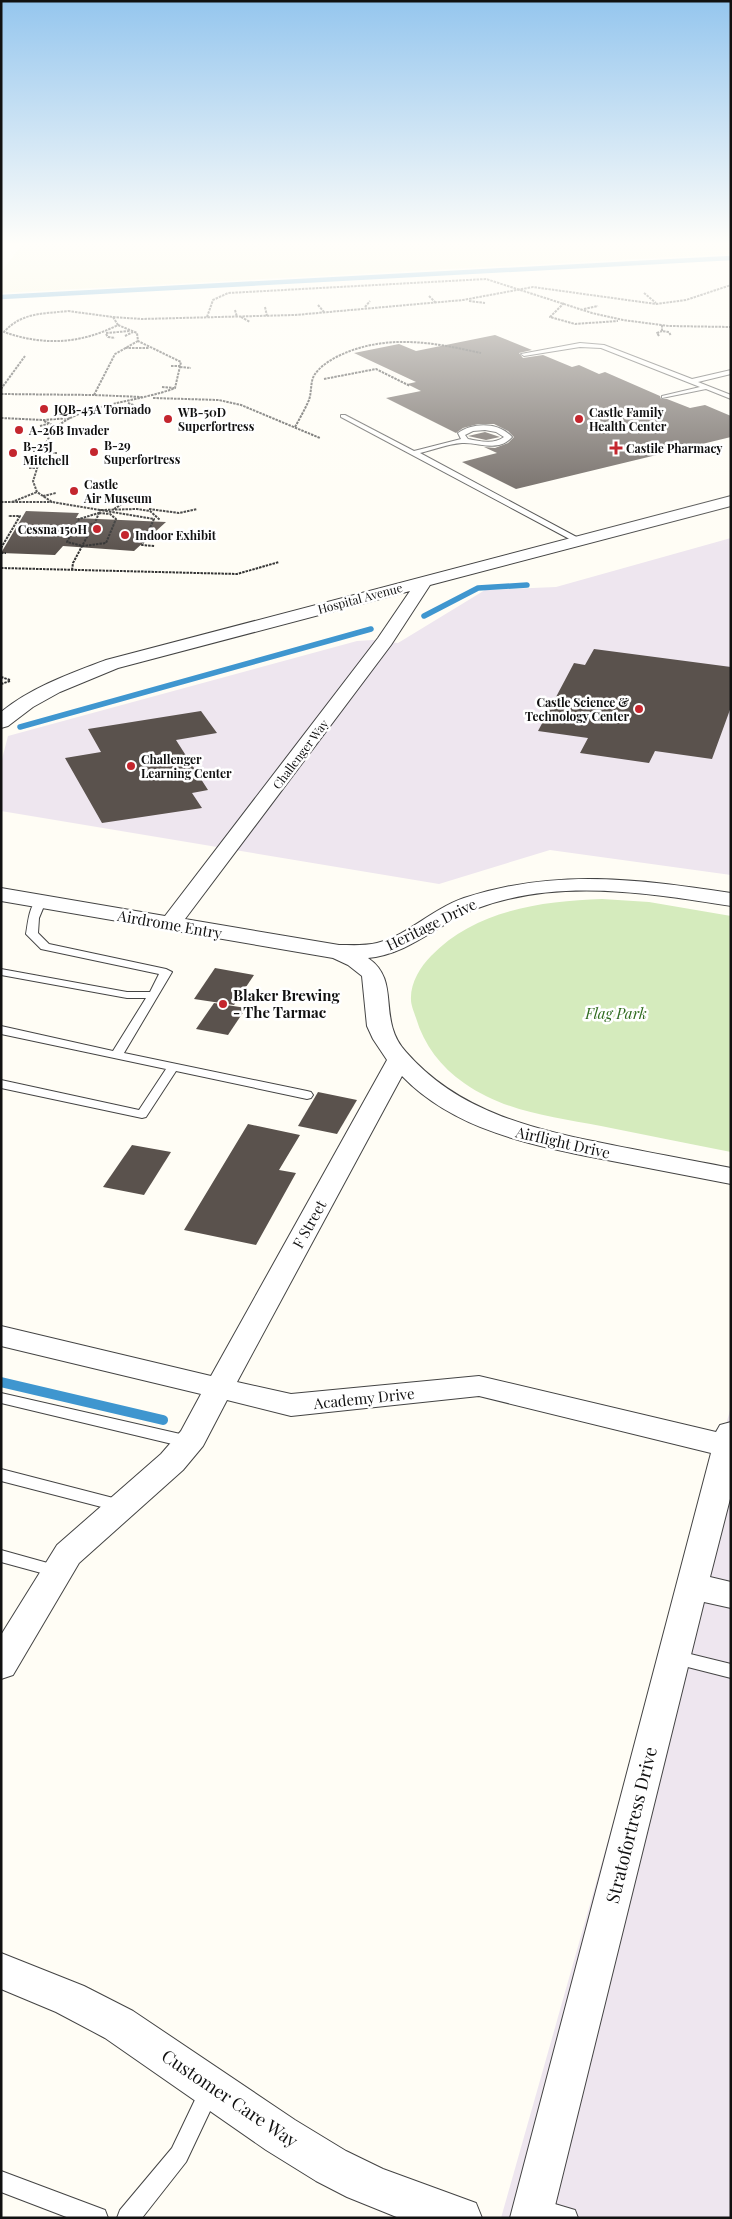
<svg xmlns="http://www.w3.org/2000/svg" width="732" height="2219" viewBox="0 0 732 2219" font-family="'Playfair Display',serif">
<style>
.industrial{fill:#eee6ef}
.farmland{fill:#f6f3d4}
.green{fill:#d5ebbd}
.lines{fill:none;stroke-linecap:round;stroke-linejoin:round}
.stream-far2{stroke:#3f96cf;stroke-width:4.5}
.stream-far1{stroke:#3f96cf;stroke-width:5.5}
.stream{stroke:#3f96cf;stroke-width:10}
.building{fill:#5a524d}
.lane-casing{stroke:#444;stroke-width:2}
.street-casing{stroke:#444;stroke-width:2}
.path{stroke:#333;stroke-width:2;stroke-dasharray:2.5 1;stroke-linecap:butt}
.lane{fill:#fff;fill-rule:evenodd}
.street{fill:#fff;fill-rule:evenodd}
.poi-dot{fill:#c4262e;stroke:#fff;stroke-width:2}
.labels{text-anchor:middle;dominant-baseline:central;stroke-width:5;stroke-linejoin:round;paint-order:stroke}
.far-poi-label{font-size:12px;font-weight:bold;fill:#111;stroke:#fff;text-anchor:start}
.far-street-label{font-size:12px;fill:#111;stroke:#fff}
.street-label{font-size:15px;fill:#111;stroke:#fff}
.poi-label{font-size:15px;font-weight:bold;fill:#111;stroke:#fff;text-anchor:start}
.park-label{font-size:15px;font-style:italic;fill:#2f6b1f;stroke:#fff}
.near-street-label{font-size:18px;fill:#111;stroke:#fff}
</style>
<rect width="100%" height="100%" fill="#fffdf5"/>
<g class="industrial">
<path d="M731,538v337l-181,-25 -111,34 -438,-73v-48l7,-27 349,-95 16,-1 25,3 87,-53 71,-3z"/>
<path d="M731,1407v811h-230z"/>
</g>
<path class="farmland" d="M24,242h707v12l-730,39v-21z"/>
<path class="green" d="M602,899l47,3 82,14v236c-44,-9 -87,-17 -130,-26 -48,-9 -96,-14 -137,-43 -23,-16 -40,-38 -48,-65 -2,-6 -5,-13 -5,-18 -1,-16 9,-33 20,-44 44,-46 111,-55 171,-57z"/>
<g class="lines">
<path class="stream-far2" d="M1,297l730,-39"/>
<g class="stream-far1">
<path d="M424,616l54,-28 49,-3"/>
<path d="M20,727l351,-98"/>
</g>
<path class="stream" d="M1,1382l162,38"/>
</g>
<g class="building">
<path d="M495,335l37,15 -13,3 4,5 20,-3 29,12 7,-2 20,9 6,-2 55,24 1,3h6l23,9 15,-3 26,11v21l-215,52 -54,-27 35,-9 -13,-6 11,1 13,-5 6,-6 -6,-6 -14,-7h-16l-15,4 -7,5 -70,-35 35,-7 -14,-7 9,-2 -62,-29 45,-9 17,7z"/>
<path d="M485,432l15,5 -14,3 -18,-4z"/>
<path d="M26,511l53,2 -3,5 90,4 -32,29 -71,-5 -8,9 -54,-2z"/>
<path d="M594,649l137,18v40l-19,52 -57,-8 -6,12 -69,-10 8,-15 -50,-7 36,-68 11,2z"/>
<path d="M201,711l16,22 -41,7 32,50 -16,3 10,15 -100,15 -37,-65 36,-6 -13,-23z"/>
<path d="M215,968l39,7 -20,30 -40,-6z"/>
<path d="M214,1003l32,5 -18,27 -32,-6z"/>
<path d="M318,1092l39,8 -20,34 -39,-8z"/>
<path d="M248,1124l52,11 -21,35 17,3 -40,72 -72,-15z"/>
<path d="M132,1145l39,7 -27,43 -41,-8z"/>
</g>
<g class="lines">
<defs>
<g id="lane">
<path d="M580,343l24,2 88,34 39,-9v4l-33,8 33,13v4l-25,-10 -44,9v-2l38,-9 -99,-39 -21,-1 -56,9 -3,-2z"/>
<path d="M341,415h4l69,36 47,-12 -3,-6c15,-11 41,-11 54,4 -14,16 -32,5 -50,6 -14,1 -29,7 -42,10l164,88 -7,2 -236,-126zM485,430l11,2 8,5c-11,8 -24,4 -36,2l-3,-4 8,-4z"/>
<path d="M41,898l5,3 -7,17 -1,15 11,11 117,25 6,3 -48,81 183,38 4,1 2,3 -2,3 -4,1 -131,-28 -30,46 -4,1 -141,-30v-8l138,30 27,-41 -165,-35v-8l112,25 33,-53h-19l-126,-23v-6l126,23h23l9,-18 -118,-25 -15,-15c2,-10 3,-33 15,-36z"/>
<path d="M1,1393l188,43 5,2 3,4 -3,4 -5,2 -188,-45z"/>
<path d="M1,1469l120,31 6,2 2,4 -2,4 -6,2 -120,-31z"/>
<path d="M1,1550l61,17 2,4 -2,4 -6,2 -55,-15z"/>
<path d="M674,1650l57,14v14l-63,-16 -2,-5 2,-5z"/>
<path d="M210,2080l7,3 3,7 -34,72 -44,56h-25l3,-8 52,-62 31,-65z"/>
<path d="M1,2171l104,39 3,8h-39l-68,-26z"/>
<path d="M538,2199l37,11 3,8h-48l-3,-8 3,-8z"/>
</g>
<g id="street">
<path d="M731,496v10l-301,79 -39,60 -206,274 154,26c12,0 26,1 38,-2 32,-8 56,-35 87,-45 91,-30 175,-19 267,-5v13c-83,-13 -172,-28 -253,2 -39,14 -67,46 -110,50 34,23 8,61 38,94 53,61 130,78 206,93 39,8 79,15 119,23v16c-41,-8 -83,-16 -124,-24 -72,-14 -152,-29 -205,-84l-165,306 54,12 188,-18 237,56 4,-7 11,-3v73l-21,82 21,5v26l-27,-6 -152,616h-42l201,-765 -232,-57 -188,20 -64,-16 -24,46 -20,24 -104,93 -66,112 -12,4v-44l56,-90 104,-91 20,-23 20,-37 -200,-48v-20l210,50 176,-316 -14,-21 -6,-13 -5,-50 -14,-11 -15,-7 -332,-57v-13l164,28 213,-278 32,-47 -292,77 -58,24 -27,15 -25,19 -7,2v-16c31,-25 68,-38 105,-52z"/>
<path d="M1,1953l83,33 49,25 162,109 51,31 37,18 93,34 6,15h-83l-52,-21 -31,-16 -50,-31 -161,-112 -49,-26 -55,-23z"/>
</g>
</defs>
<use href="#lane" class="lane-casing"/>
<use href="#street" class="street-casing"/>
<g class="path">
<path d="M644,293l12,10"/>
<path d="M429,296l7,7"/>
<path d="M469,301l16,2"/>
<path d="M564,303l-14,14 25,7 43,-3"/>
<path d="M318,305l6,7"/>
<path d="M265,307l2,9"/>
<path d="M365,307l5,-6"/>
<path d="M584,309l14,-3"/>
<path d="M235,310l2,7"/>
<path d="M68,311l45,6 5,8c-38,19 -74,21 -114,7 18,-20 39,-18 64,-21z"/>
<path d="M113,317l29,2 153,-4 168,-15 70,-13 123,17 30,-4 45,-15"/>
<path d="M207,317l6,-17 15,-7 258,-14 106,34 31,7 46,6 62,1"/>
<path d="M241,317l9,5"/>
<path d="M118,325l19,8 1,8 43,21 -6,26c-32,13 -97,17 -119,40 -13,14 -17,36 -23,53l4,11 15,10 48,8 37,-1 13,2 10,9"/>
<path d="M662,325v6l7,1 2,4"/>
<path d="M106,333l24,-2"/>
<path d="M106,334l2,3 7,1"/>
<path d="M125,336l8,-4"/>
<path d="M659,336l-2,-3 5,-2"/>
<path d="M138,341l-23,13 -21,41 48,2"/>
<path d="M125,348h24"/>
<path d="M171,366h10"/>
<path d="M180,367l11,1"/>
<path d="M324,379l52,-10 34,17"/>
<path d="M162,387l12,1"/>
<path d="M1,389l24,-33"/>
<path d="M1,394l93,1"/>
<path d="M153,398l66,2 22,5 79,33"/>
<path d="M128,403l15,6"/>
<path d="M1,418l43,2 26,-2"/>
<path d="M44,421l13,6"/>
<path d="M40,426l8,-2"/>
<path d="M295,427c5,-9 10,-18 14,-27 3,-9 1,-19 6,-26 8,-11 22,-18 35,-23 44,-16 86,-8 131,2"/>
<path d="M33,451h12"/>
<path d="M44,453h14"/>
<path d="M29,468h9"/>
<path d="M43,496l13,-3"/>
<path d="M1,502h11l25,-10"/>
<path d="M12,502h40"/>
<path d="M114,509l13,-8"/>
<path d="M149,509l30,4 18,-4"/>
<path d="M99,513l11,1 6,5 -10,24 -23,3 -16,-4 12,-23z"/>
<path d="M1,548l19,-32h-12"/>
<path d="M1,553h5"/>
<path d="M1,568l236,6 42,-12"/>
<path d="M72,570l1,-7 15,-28 -5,-4 2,-5 10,-3 5,-13 54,9 -12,26 13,1"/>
<path d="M1,677l9,3"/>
<path d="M1,684l9,-3"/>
</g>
<use href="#lane" class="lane"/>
<use href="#street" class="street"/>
</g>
<linearGradient id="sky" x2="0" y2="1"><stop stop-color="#95c6ee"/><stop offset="0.44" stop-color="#fffefa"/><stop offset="1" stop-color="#fffefa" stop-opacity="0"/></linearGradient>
<rect width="732" height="553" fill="url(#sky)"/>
<g class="poi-dot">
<circle cx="44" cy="409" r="5"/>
<circle cx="168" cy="419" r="5"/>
<circle cx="579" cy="419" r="5"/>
<circle cx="19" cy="430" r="5"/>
<path d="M613.5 440.5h5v5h5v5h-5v5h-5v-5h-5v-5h5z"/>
<circle cx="94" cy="452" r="5"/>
<circle cx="13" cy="453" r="5"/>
<circle cx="74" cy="491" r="5"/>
<circle cx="97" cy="529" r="5"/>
<circle cx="125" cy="535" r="5"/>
<circle cx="639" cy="709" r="5"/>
<circle cx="131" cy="766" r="5"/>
<circle cx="223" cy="1004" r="5"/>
</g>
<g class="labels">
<g class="far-poi-label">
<text x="54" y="409">JQB-45A Tornado</text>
<text x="178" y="412">WB-50D<tspan x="178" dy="14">Superfortress</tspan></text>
<text x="589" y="412">Castle Family<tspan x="589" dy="14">Health Center</tspan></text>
<text x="29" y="430">A-26B Invader</text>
<text x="104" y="445">B-29<tspan x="104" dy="14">Superfortress</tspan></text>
<text x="23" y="446">B-25J<tspan x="23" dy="14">Mitchell</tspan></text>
<text x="626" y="448">Castile Pharmacy</text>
<text x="84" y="484">Castle<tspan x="84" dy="14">Air Museum</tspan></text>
<text x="87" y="529" text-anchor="end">Cessna 150H</text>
<text x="135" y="535">Indoor Exhibit</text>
<text x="629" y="702" text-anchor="end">Castle Science &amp;<tspan x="629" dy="14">Technology Center</tspan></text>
<text x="141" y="759">Challenger<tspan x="141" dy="14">Learning Center</tspan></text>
</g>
<g class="far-street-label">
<text transform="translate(360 598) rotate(-15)">Hospital Avenue</text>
<text transform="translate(300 754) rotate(-53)">Challenger Way</text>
</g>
<g class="street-label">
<text transform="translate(170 924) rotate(10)">Airdrome Entry</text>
<text transform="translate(431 924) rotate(-26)">Heritage Drive</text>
<text transform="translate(563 1142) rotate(13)">Airflight Drive</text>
<text transform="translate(309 1224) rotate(-61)">F Street</text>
<text transform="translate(364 1398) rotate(-6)">Academy Drive</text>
</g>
<g class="poi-label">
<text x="233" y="995">Blaker Brewing<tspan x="233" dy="17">- The Tarmac</tspan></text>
</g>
<g class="park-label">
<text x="616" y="1013">Flag Park</text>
</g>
<g class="near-street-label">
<text transform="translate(631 1825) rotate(-76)">Stratofortress Drive</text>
<text transform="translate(230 2098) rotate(34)">Customer Care Way</text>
</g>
</g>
<rect width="732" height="2219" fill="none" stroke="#111111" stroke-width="5"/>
</svg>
